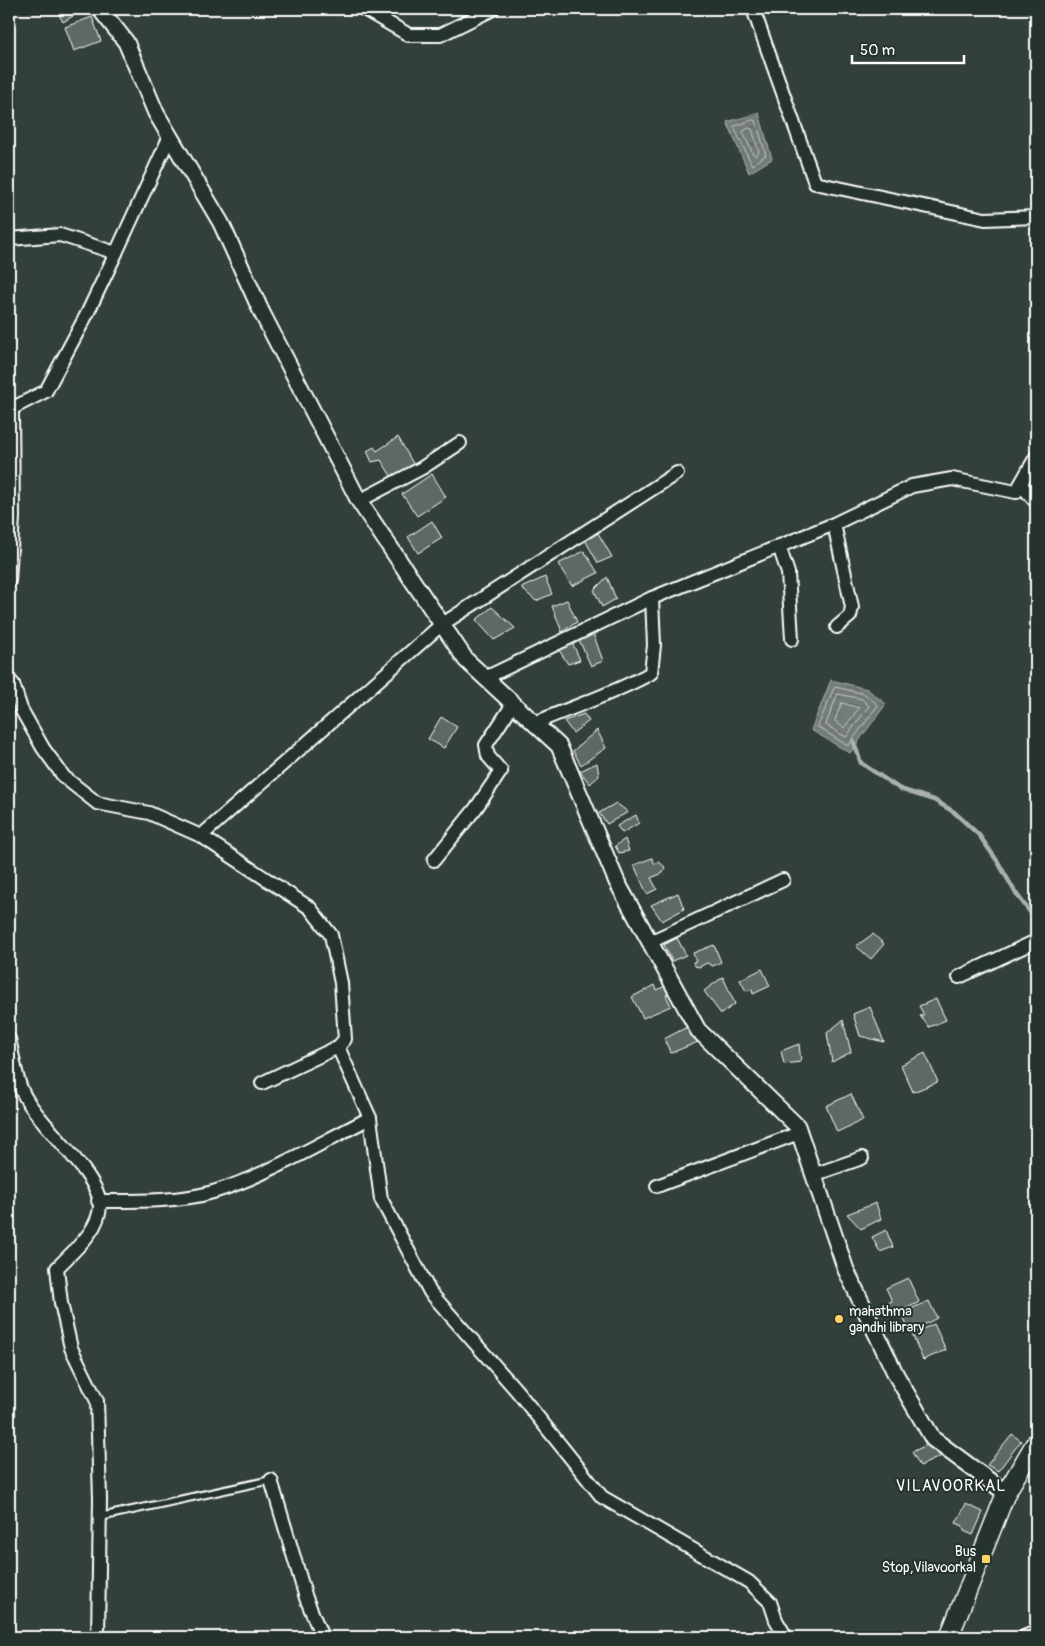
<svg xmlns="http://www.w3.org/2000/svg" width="1045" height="1646" viewBox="0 0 1045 1646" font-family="Pangolin,sans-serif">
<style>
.water{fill:url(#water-ripples);stroke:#abb0ae}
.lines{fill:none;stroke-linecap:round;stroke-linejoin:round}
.shore{stroke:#c7cac9;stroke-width:1}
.stream{stroke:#abb0ae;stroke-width:4.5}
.building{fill:#5f6964;stroke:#fff}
.service-casing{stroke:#fff;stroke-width:10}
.minor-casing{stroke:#fff;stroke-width:16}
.tertiary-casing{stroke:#fff;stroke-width:19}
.secondary-casing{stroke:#fff;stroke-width:21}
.service{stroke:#26332d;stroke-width:6}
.minor{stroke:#26332d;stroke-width:12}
.tertiary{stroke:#26332d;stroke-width:15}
.secondary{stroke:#26332d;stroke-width:18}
.poi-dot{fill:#ffd166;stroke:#26332d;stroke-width:2}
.labels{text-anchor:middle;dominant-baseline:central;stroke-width:4;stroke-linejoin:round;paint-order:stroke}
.poi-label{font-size:14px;fill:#fff;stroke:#26332d;text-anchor:start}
.quarter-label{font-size:16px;letter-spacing:1px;fill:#fff;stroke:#26332d}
</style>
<defs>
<pattern id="water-ripples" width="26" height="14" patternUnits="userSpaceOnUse" patternTransform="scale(1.25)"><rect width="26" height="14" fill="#737b78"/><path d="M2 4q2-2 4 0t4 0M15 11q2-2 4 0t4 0" fill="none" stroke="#606462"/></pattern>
</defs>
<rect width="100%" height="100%" fill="#333f3a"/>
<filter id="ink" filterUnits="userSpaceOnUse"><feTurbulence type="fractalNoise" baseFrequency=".02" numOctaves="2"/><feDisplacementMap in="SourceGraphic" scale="10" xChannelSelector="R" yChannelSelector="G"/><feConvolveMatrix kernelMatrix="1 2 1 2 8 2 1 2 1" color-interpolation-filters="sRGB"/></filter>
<g filter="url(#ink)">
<g class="water">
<path d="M759,113l13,46 -23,14 -22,-51z"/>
<path d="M831,680l36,9 19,15 -36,49 -39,-23z"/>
</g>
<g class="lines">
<g class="shore">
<path d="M753,120l3,1 10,34 -14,10 -18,-38z"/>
<path d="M749,128l3,1 7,23 -3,4 -3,-2 -10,-22z"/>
<path d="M835,687l30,7 13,11 -30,41 -30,-19z"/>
<path d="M838,694l24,5 7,7 -23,31 -20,-12z"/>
<path d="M842,703l17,5 -15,20 -9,-7z"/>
</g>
<path class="stream" d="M853,740l8,23 39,26 34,11 20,12 25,23 19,27 17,30 21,28"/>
</g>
<g class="building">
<path d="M56,9h29l-22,13z"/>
<path d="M397,9h13l-3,6z"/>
<path d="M92,17l9,24 -27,10 -9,-24z"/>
<path d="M398,437l17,30 -22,12 -12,-19 -9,2 -5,-11 7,-4 3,4z"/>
<path d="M432,474l14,23 -29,19 -15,-22z"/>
<path d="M432,521l10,17 -24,15 -10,-16z"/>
<path d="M598,533l14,24 -14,6 -13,-23z"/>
<path d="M584,551l14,22 -26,13 -14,-22z"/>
<path d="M545,577l7,17 -16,7 -15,-13z"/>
<path d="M607,577l9,22 -14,8 -8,-17z"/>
<path d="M567,600l10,22 -15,10 -10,-26z"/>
<path d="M492,607l23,21 -21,12 -18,-20z"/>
<path d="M593,633l10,28 -12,5 -13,-28z"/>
<path d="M572,642l8,18 -12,4 -9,-14z"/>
<path d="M584,714l5,7 -16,12 -9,-12z"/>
<path d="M441,717l16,10 -13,21 -16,-9z"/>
<path d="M597,730l9,18 -25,17 -8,-14z"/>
<path d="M597,763l2,13 -9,8 -10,-13z"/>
<path d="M616,803l12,9 -21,12 -8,-11z"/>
<path d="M636,815l3,8 -17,10 -5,-7z"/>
<path d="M625,839l4,12 -10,2 -4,-7z"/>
<path d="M652,858l3,6 4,-2 6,5 -2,6 -12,5 6,11 -10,5 -13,-29z"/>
<path d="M678,893l6,16 -22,12 -11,-16z"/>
<path d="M873,934l11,10 -13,15 -15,-13z"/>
<path d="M677,938l9,17 -14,6 -8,-16z"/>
<path d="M714,945l7,17 -8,4 -6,-3 -8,4 -4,-1 -2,-4 3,-1 -3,-8z"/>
<path d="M762,969l8,17 -17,8 -1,-5 -6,2 -6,-11z"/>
<path d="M723,977l12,27 -14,10 -17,-23z"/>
<path d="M655,985l2,5 8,-4 4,7 -3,2 5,11 -28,12 -11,-21z"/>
<path d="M936,999l10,21 -17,7 -9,-11 4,-1 -5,-9z"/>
<path d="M870,1007l14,35 -24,-6 -7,-22z"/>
<path d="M843,1020l8,32 -19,10 -5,-29z"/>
<path d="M689,1026l9,16 -27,11 -7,-14z"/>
<path d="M799,1044l2,18 -17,2 -3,-13z"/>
<path d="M925,1053l13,29 -25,10 -12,-27z"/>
<path d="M851,1094l12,26 -26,12 -11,-26z"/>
<path d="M876,1203l5,16 -20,10 -14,-15z"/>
<path d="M886,1230l7,17 -13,5 -8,-15z"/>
<path d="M908,1278l11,24 -27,14 -6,-12 6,-3 -6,-13z"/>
<path d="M929,1301l8,17 -27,14 -9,-19z"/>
<path d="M934,1324l12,26 -23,10 -11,-26z"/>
<path d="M1012,1434l9,7 -23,30 -11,-6z"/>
<path d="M931,1443l11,13 -22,10 -8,-14z"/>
<path d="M966,1504l17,8 -10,23 -9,-4 -1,-5 -7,-3z"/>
</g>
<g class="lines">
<defs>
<path id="service" d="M100,1517l171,-37"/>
<g id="minor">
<path d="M364,9l45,26h31l53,-26"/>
<path d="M753,9l62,174 170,36 51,-2"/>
<path d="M9,239l51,-4 56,18 54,-117"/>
<path d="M9,408l3,2 1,107 -4,64"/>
<path d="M9,410l37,-19 41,-77 29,-61"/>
<path d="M1021,485l15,17"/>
<path d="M359,501l63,-33 38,-25"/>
<path d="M834,524l18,83 -2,9 -13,11"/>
<path d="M779,546l9,27 4,66"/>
<path d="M485,678l167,-80"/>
<path d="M9,680l4,4 8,25 22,39 21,29 33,26 52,10 52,23 109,72 21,27 10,48 4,56 -7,8 -76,36"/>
<path d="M535,723c39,-17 79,-29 116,-50l3,-28 -2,-47 182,-74 78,-38 40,-7 64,13 20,-35"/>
<path d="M201,836l240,-211 236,-152"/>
<path d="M434,860l42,-52 25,-37 -13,-15 -2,-11 27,-41"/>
<path d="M650,942l133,-62"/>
<path d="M959,977l77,-36"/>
<path d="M9,1039c4,16 6,36 13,52 14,32 79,84 78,115 -1,25 -27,45 -43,62l4,35 10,45 26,53 3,98 -2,138"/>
<path d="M338,1047l32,71 11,81 49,93 87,99 85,106 147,85 21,20 6,18 10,17"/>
<path d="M813,1175l49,-17"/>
<path d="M657,1186l142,-53"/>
<path d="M98,1201c35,0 82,1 115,-9 51,-15 109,-50 157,-74"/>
<path d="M271,1480l35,118 16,39"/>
<path d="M1024,1637l12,-5"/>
</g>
<path id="tertiary" d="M100,9l26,33 30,71 65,110 41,90 97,188 107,159 93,86 58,136 81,148 99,96 49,144 50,105 37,64 73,54"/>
<path id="secondary" d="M949,1637l57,-144 30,-51"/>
</defs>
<use href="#service" class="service-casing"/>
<use href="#minor" class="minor-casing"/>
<use href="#tertiary" class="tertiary-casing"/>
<use href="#secondary" class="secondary-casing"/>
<use href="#service" class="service"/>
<use href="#minor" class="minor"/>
<use href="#tertiary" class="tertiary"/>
<use href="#secondary" class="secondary"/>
</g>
</g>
<g class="poi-dot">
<circle cx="839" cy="1319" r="5"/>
<rect x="981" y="1554" width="10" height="10" rx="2.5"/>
</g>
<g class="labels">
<g class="poi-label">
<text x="849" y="1311">mahathma<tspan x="849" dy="16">gandhi library</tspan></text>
<text x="976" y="1551" text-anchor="end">Bus<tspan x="976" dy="16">Stop,Vilavoorkal</tspan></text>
</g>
<g class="quarter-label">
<text x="951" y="1486">VILAVOORKAL</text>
</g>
</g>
<rect width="1045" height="1646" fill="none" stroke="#26332d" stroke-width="30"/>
<rect x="15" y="15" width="1015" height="1616" fill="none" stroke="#fff" stroke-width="2" filter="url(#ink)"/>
<path d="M852 55v8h112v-8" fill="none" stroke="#ffffff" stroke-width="2.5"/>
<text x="860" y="55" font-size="15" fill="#ffffff" stroke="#26332d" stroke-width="4" paint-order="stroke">50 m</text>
</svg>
